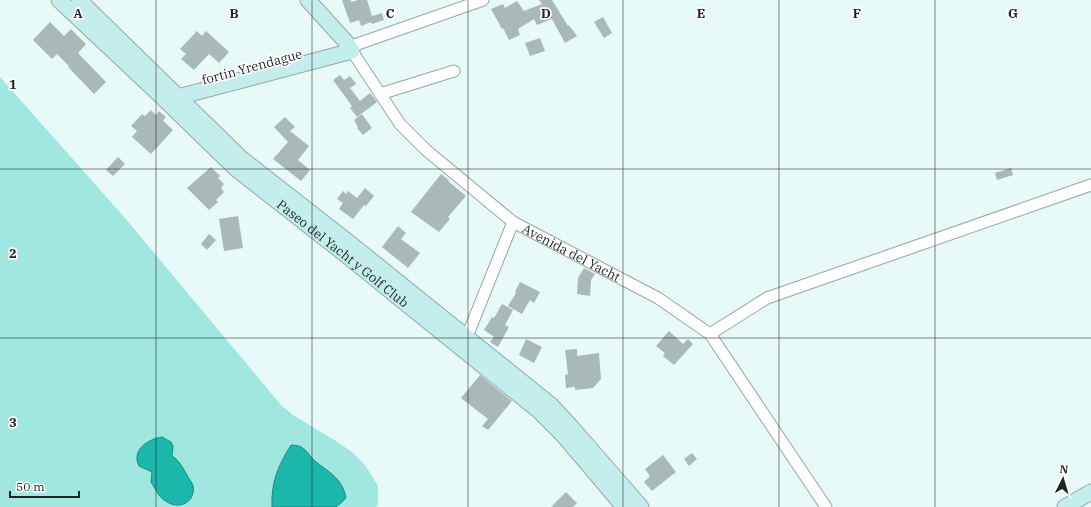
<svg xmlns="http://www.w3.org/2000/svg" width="1091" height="507" viewBox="0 0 1091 507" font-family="'IBM Plex Serif',serif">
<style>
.green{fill:#9fe7df}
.water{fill:#1bb7ab;stroke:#1c8b82}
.building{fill:#a8b9b7}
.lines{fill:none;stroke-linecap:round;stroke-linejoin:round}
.street-casing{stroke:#96a7a5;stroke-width:13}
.secondary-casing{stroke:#96a7a5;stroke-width:17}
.street{stroke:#fff;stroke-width:11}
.secondary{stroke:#c4eeeb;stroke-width:15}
.grid{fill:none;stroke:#1e2423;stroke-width:1;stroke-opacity:0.55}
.labels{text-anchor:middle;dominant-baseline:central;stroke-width:3.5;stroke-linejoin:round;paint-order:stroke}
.street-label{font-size:13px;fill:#1e2423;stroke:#fff}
.grid-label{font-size:13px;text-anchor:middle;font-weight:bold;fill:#1e2423;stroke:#fff;stroke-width:3.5;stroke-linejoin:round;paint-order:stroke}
</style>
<rect width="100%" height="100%" fill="#e8faf7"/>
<path class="green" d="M0,77l125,141 156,187 12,10 43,26 16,11 13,13 13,21v18l-2,3h-376z"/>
<g class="water">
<path d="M162,437l9,5 2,4 -1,10c8,5 10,11 15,19 2,4 5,7 6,11 1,5 0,8 -2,12 -6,9 -18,9 -27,2 -6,-4 -9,-12 -13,-18l1,-10 -13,-6c-8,-16 9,-27 23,-29z"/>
<path d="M291,445c15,0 15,8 25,17 13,10 27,17 30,36l-4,4 -6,5h-64c-1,-25 6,-41 19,-62z"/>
</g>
<g class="building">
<path d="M342,0h9v2l7,-2h9l5,16 10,-3 2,7 -12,4 -1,-2 -10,4 -2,-6 -9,3z"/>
<path d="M539,0h13l16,26 1,-1 8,11 -12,7 -13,-24 -15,6 -3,-6 -16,10 2,6 -11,5 -6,-12 -1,1 -11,-20 12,-5 2,4 12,-7 7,10 18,-7z"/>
<path d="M603,17l9,16 -8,5 -10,-16z"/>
<path d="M50,22l14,14 7,-7 15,15 -8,9 28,29 -12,12 -26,-27 1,-1 -12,-12 -5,5 -19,-19z"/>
<path d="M197,31l5,5 4,-5 23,21 -10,11 -10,-9 -15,16 -13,-11 5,-5 -6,-5z"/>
<path d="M540,38l5,13 -15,5 -5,-13z"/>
<path d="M340,75l4,5 6,-4 6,8 -6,4 10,13 10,-8 7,9 -20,15 -7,-9 2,-2 -19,-26z"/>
<path d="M151,110l5,5 3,-4 7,6 -3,4 10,9 -22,24 -19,-17 5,-6 -6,-5 11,-12 3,2z"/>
<path d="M362,114l10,14 -9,7 -6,-7 1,-1 -4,-7z"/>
<path d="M285,117l10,10 -5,4 19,15 -11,14 12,10 -9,11 -28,-22 15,-17 -14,-15z"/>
<path d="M118,157l7,7 -12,12 -7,-6z"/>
<path d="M211,167l9,9 -2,2 6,6 -3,4 3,4 -8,8 2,2 -9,8 -22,-22z"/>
<path d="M1011,168l2,7 -16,5 -2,-7z"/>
<path d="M441,174l8,6 -1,1 18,15 -18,21 2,2 -11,13 -28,-20z"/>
<path d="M365,188l9,8 -8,10 -2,-1 -11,14 -14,-10 4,-6 -6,-4 6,-8 3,3 2,-3 9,7z"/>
<path d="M238,216l5,32 -19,3 -5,-32z"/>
<path d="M398,226l8,7 -5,6 19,14 -12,15 -26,-21z"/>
<path d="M209,234l7,6 -9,10 -6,-6z"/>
<path d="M584,268l11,6 -4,6 -1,16 -13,-2 1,-16z"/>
<path d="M520,282l20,10 -6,11 -4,-3 -8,14 -14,-8 8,-13 -1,-1z"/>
<path d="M502,304l11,6 -8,15 4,2 -11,20 -8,-5 4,-5 -1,-1 -9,-6 8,-13 2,1z"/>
<path d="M669,331l14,13 5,-5 5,5 -19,21 -11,-9 2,-3 -9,-7z"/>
<path d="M526,339l16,8 -8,16 -15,-8z"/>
<path d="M577,349v7l22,-3 2,26 -8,9 -18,2v-3l-9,1 -1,-13 3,-1 -3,-24z"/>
<path d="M480,375l32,26 -24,29 -6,-4 6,-7 -27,-21z"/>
<path d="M692,453l5,6 -8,7 -5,-7z"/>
<path d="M663,455l13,17 -24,19 -8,-9 6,-6 -5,-7z"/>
<path d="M566,492l11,11 -4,4h-22z"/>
</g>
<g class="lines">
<defs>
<g id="street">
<path d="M349,47l134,-47"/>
<path id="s1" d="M352,51l48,73 26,26 87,72 145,76 52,36 116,173"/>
<path d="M380,94l74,-23"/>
<path d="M710,334l57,-36 324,-113"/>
<path d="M464,344l49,-122"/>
</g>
<g id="secondary">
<path id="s2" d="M59,0l101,95 75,73 111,87 193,156 24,24 61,72"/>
<path d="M79,0l163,159 110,86 199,160 22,24 68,78"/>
<path d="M171,101l7,-4 174,-46 -6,-9 -38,-42"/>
<path d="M1065,507l26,-15"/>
</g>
</defs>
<use href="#street" class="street-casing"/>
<use href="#secondary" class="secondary-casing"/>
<use href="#street" class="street"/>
<use href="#secondary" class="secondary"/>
</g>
<path class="grid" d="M156,0v507M312,0v507M468,0v507M623,0v507M779,0v507M935,0v507M0,169h1091M0,338h1091"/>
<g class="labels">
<g class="street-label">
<text transform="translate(252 67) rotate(-15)">fortin Yrendague</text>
<text stroke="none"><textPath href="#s1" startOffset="303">Avenida del Yacht</textPath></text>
<text stroke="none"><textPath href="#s2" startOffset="381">Paseo del Yacht y Golf Club</textPath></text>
</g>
</g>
<g class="grid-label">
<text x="78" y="18">A</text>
<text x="234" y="18">B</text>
<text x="390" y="18">C</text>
<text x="546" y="18">D</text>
<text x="701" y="18">E</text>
<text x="857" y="18">F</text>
<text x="1013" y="18">G</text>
<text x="13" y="89">1</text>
<text x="13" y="258">2</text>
<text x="13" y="427">3</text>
</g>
<g transform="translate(1063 479) rotate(5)" stroke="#ffffff" stroke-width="3" paint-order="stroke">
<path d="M0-3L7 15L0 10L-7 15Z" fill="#1e2423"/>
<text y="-6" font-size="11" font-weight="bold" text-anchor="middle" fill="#1e2423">N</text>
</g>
<path d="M10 491v6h69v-6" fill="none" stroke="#1e2423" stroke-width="2"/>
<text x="16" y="491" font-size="12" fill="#1e2423" stroke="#ffffff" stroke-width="3" paint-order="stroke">50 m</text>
</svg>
